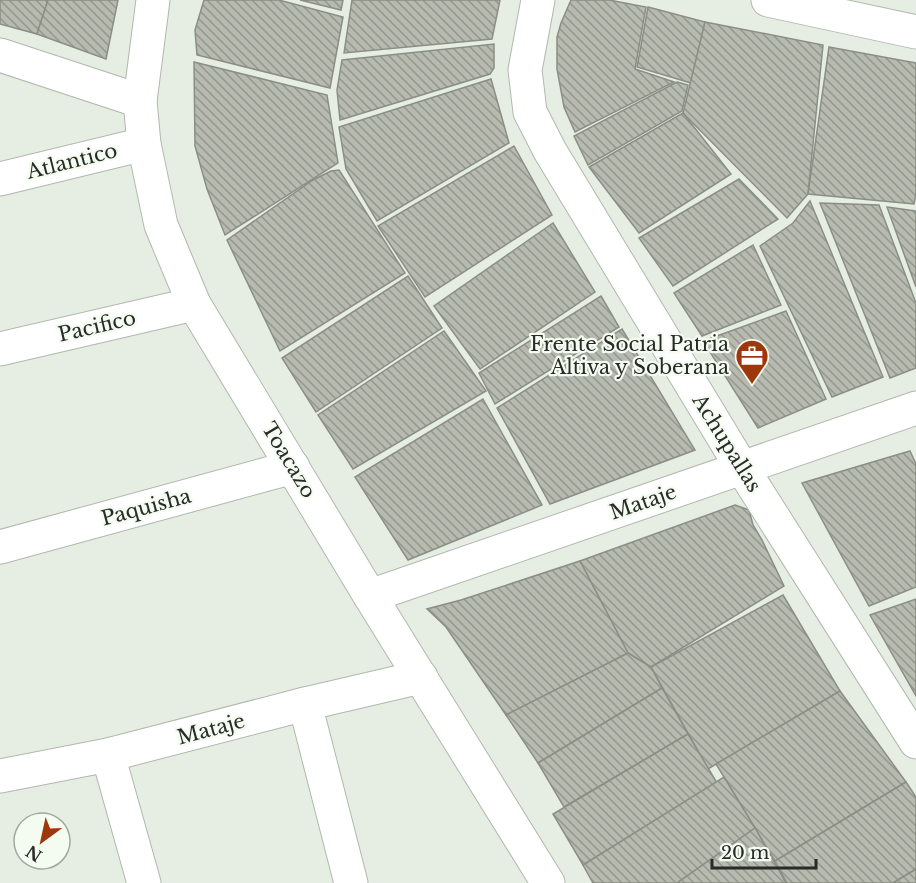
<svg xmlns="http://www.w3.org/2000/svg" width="916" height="883" viewBox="0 0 916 883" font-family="'Libre Baskerville',serif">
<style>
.building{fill:url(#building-back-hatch);stroke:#8b8e83;stroke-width:1.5}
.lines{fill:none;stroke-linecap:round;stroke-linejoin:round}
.minor-casing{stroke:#b1b8ae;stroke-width:35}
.minor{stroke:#fff;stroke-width:33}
.labels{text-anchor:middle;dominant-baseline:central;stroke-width:4.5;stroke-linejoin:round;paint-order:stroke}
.street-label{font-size:20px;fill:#282b27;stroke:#f4fbf1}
.poi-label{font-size:20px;fill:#282b27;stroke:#f4fbf1;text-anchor:end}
</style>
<defs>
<pattern id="building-back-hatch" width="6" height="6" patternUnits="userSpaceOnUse" patternTransform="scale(1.5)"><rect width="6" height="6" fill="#b7baaf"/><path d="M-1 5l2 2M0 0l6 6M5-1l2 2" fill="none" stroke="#95978e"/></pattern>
</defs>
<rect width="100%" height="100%" fill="#e6eee4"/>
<g class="building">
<path d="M0,0h48l-11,34 -37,-10z"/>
<path d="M48,0h70l-12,59 -69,-25z"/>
<path d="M204,0h75l64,17 -13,71 -133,-33 -2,-25z"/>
<path d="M300,0h43l-2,10z"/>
<path d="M352,0h148l-8,39 -148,14z"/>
<path d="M571,0h38l37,7 -11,62 39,13 -99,50 -11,-25 -7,-38v-32l4,-14z"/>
<path d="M648,7l57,15 -14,61 -54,-16z"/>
<path d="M705,22l118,23 -15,149 -21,24 -104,-105z"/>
<path d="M494,44v24l-4,6 -150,46 -3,-30 5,-30z"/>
<path d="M829,47l87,16v131l-2,10 -106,-10z"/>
<path d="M194,62l133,33 11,68 -113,72 -18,-46 -12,-43z"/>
<path d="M491,79l18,64 -132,78 -31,-52 -7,-42z"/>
<path d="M677,82l11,3 -6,26 -94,54 -14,-29z"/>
<path d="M683,113l48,61 -92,59 -50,-66z"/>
<path d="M514,146l38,69 -127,82 -47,-71z"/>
<path d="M339,170l66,103 -125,78 -53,-111 86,-60 18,-9z"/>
<path d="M739,179l39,40 -105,67 -34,-48z"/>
<path d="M810,201l73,176 -51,20 -72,-151 33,-23z"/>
<path d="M820,203l59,2 37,98v65l-26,10z"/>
<path d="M887,207l29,4v76z"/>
<path d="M553,223l42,69 -115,77 -46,-63z"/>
<path d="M753,245l28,60 -79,31 -28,-43z"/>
<path d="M408,276l34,52 -126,84 -34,-54z"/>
<path d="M601,296l18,31 -124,77 -16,-31z"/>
<path d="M786,311l40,88 -68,29 -55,-87z"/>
<path d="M622,329l73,121 -145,54 -53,-96z"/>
<path d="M444,331l42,60 -133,78 -35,-54z"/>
<path d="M483,399l59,106 -134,55 -53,-83z"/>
<path d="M910,451l6,13v123l-47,19 -67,-123z"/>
<path d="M735,505l14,5 4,15 9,15 22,46 -133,81 -23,-14 -48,-92z"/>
<path d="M580,561l48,92 -122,62 -60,-88 -19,-18 34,-9z"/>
<path d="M783,595l57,96 -132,78 -57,-102z"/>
<path d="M916,599v97l-46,-81z"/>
<path d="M628,653l23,14 11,21 -124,75 -32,-48z"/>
<path d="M662,688l26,46 -124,73 -26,-44z"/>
<path d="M840,691l66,91 -131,79 -59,-97z"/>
<path d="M688,734l29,49 -134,82 -30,-51z"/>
<path d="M724,777l31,51 -78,55h-84l-10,-18z"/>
<path d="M906,782l10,15v72l-23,14h-106l-12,-22z"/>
<path d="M755,828l31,55h-109z"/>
<path d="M916,869v14h-23z"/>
</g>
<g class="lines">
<defs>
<g id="minor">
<path d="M153,0l-13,101 4,43 17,81 33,79 176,292 178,287"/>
<path d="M538,0l-13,70 5,42 20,39 192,317 174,274"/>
<path d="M768,0l148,32"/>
<path d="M0,55l140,46"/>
<path d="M0,179l144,-35"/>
<path d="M0,349l194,-45"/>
<path d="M0,547l293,-80"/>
<path d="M370,596l546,-188"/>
<path d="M305,704l46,179"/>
<path d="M108,755l36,128"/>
<path d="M0,776l108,-21 197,-51 116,-27"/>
</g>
</defs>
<use href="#minor" class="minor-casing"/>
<use href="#minor" class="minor"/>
</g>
<defs>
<symbol id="office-pin" viewBox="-11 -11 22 30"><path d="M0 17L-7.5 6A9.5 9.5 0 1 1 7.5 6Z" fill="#9d380c" stroke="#f4fbf1"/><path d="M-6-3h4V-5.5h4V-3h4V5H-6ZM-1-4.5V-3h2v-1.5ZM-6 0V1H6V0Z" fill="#fff"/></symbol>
</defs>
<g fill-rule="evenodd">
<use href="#office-pin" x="733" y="337" width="38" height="52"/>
</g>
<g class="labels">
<g class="street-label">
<text transform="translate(72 161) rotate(-14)">Atlantico</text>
<text transform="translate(97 326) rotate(-13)">Pacifico</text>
<text transform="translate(727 443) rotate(58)">Achupallas</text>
<text transform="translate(289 460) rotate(59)">Toacazo</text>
<text transform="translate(643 502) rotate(-19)">Mataje</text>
<text transform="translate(146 507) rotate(-15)">Paquisha</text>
<text transform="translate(211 729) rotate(-15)">Mataje</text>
</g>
<g class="poi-label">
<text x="729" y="344">Frente Social Patria<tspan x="729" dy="23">Altiva y Soberana</tspan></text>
</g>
</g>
<g transform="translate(42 841) rotate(213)"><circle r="28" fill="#f4fbf1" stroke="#a2a8a0" stroke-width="1.5"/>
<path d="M0-4.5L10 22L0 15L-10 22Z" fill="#9d380c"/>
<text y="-9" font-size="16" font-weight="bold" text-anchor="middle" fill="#282b27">N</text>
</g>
<path d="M712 859v9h104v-9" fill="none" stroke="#282b27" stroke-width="3"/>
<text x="721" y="859" font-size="18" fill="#282b27" stroke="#f4fbf1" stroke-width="4.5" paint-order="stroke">20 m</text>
</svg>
